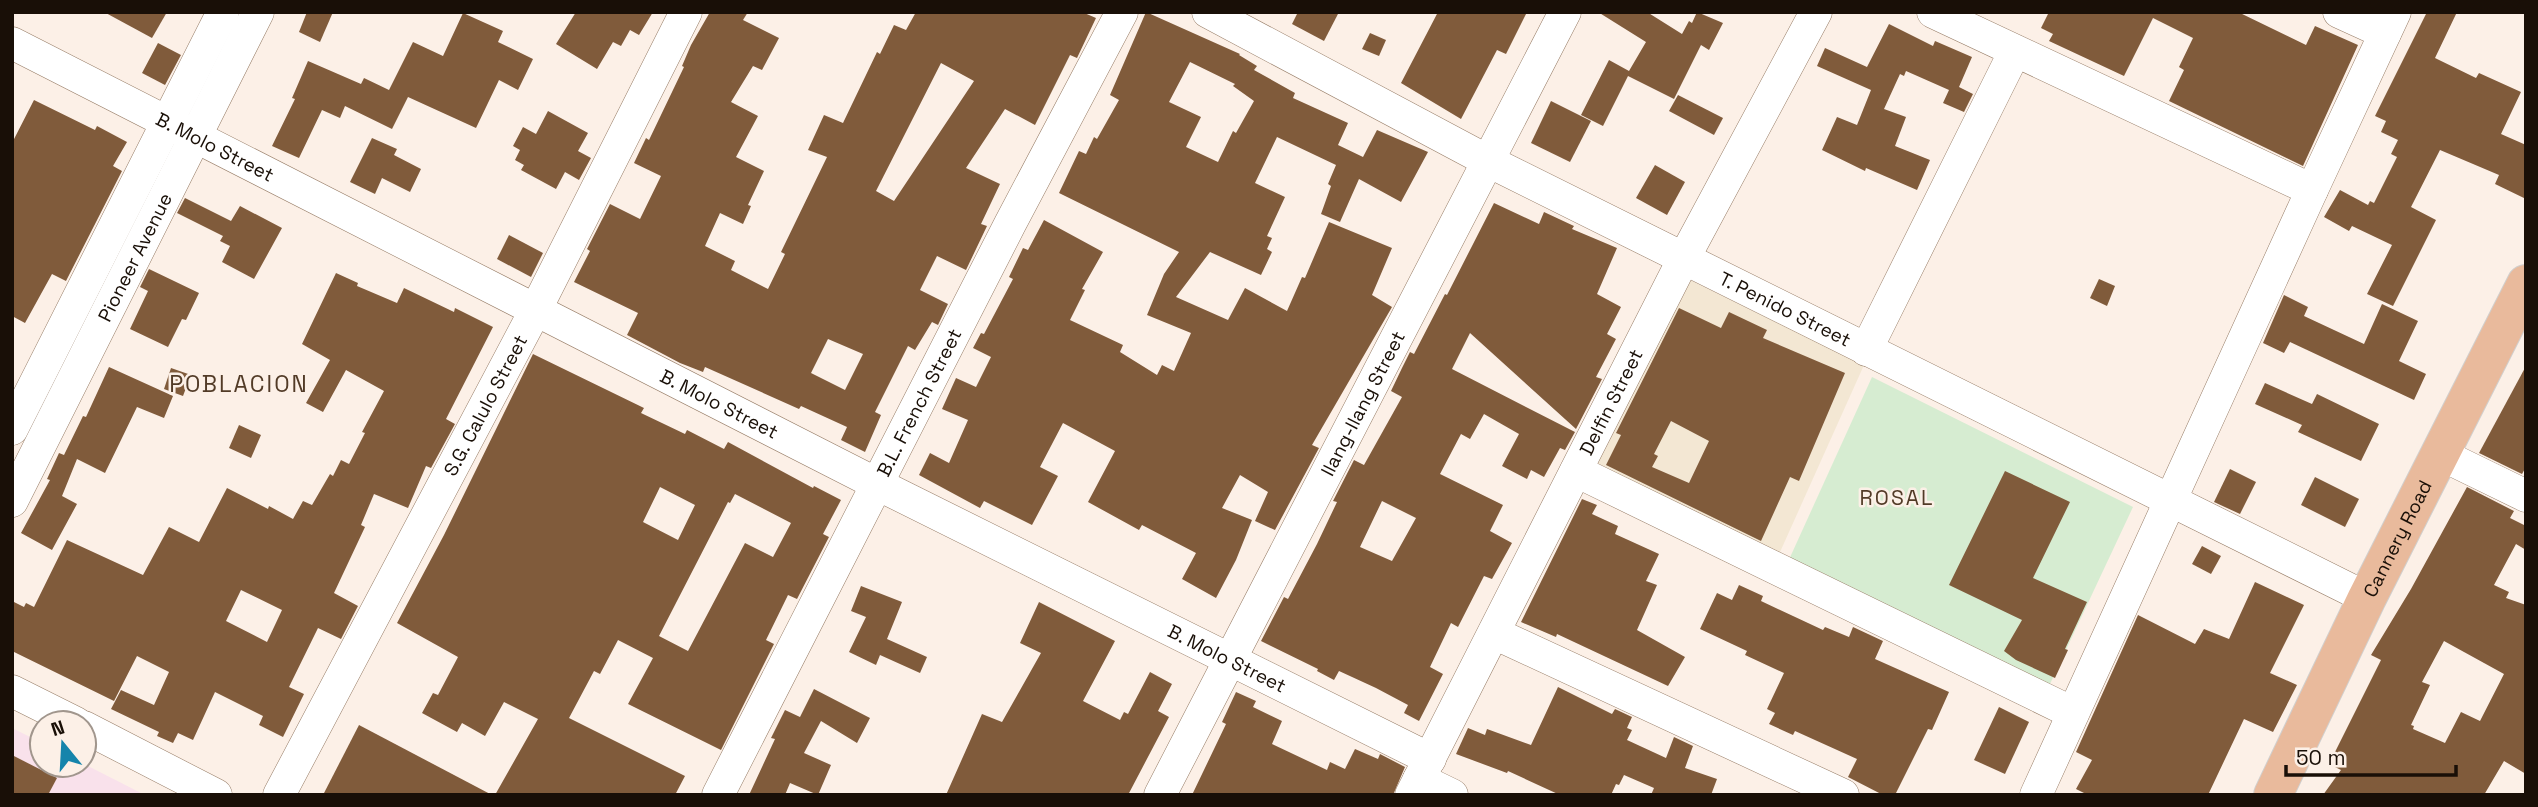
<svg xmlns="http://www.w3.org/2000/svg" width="2538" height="807" viewBox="0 0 2538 807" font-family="'Space Grotesk',sans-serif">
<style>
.commercial{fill:#f9e1eb}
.education{fill:#f3e7d3}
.green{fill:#d6ecd1}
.building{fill:#805b3b;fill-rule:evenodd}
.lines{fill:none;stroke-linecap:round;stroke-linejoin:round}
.minor-casing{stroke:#977d67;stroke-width:33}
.major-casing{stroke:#d1cfcd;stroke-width:40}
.minor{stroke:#fff;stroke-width:32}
.major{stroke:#e9ba9c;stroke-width:38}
.labels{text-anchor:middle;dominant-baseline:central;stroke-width:5;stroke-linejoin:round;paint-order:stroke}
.street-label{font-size:19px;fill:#190f07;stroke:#fcf0e7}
.neighbourhood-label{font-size:21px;letter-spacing:2px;fill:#523b27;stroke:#fcf0e7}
.quarter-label{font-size:23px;letter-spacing:2px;fill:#523b27;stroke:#fcf0e7}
</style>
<rect width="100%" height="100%" fill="#fcf0e7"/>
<path class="commercial" d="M12,728l30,15v22l42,-1 61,31h-133z"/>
<path class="education" d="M1684,277l180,88 -88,196 -189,-89z"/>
<path class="green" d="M1872,377l261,130 -84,179 -262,-122z"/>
<g class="building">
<path d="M104,12h63l-15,26z"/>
<path d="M307,12h26l-13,30 -21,-10z"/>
<path d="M576,12h77l-14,23 -9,-5 -9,16 -8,-4 -16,27 -41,-25z"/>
<path d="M710,12h38l-5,8 36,18 -17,32 -9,-4 -22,36 27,14 -22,41 28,14 -16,34 3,1 -8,18 -23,-11 -15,33 30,15 -4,9 37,19 17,-35 -4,-2 46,-95 -19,-7 16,-35 19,8 34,-71 3,2 14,-29 12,5 10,-18h166l14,6 -19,40 -7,-3 -35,70 -30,-16 -39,59 34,16 -19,40 6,2 -21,44 -29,-14 -17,34 28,14 -10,21 -6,-3 -17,28 -7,-4 -33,66 6,3 -16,37 -24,-12 6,-13 -46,-21 -2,3 -94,-42 -2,5 -23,-9 -53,-28 11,-22 -64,-31 16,-31 -3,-2 23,-45 30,15 21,-43 -27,-13 12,-25 3,2 35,-73 -2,-1 9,-21zM941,63l33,18 -80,120 -18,-10zM828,339l35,15 -18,36 -34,-17z"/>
<path d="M1146,12l94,42 -1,1 18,11 -3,4 41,23 -2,5 55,25 -10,22 25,12 14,-27 51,22 -27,50 -42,-23 -19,43 -19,-8 10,-28 -3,-2 8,-19 -59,-28 -22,46 30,14 -18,39 5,2 -5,11 5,3 -11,23 -51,-23 -34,45 52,23 17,-32 42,23 15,-34 3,1 24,-56 63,26 -20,47 20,12 -80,138 7,3 -44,82 -20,-9 13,-29 -28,-17 -18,33 30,12 -16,40 -20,38 -34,-19 14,-26 -54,-28 -3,5 -51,-28 27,-51 -52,-28 -23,44 18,9 -26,49 -48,-24 -4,7 -61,-33 11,-22 19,10 19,-43 -26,-11 14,-31 20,9 15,-30 -18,-9 8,-15 3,1 29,-55 -4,-2 14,-29 5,2 16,-30 59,32 -21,37 3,1 -15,30 53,25 -3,7 37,23 5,-10 12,6 17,-38 -44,-18 17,-41 15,-22 -120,-59 20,-42 7,3 8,-17 3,2 22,-39 -9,-5zM1190,62l45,22 -2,2 21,15 -18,32 -3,-2 -15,31 -32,-15 15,-30 -32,-15z"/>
<path d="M1298,12h41l-15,29 -32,-17z"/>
<path d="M1438,12h89l-21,42 -9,-4 -36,69 -60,-36z"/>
<path d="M1598,12h49l35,22 7,-13 3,2 5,-11 26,11 -14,27 -8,-5 -27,54 -46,-23 -25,50 -22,-11 28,-55 20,11 17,-29z"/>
<path d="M2049,12h189l68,33 9,-19 43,19 -55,121 -134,-65 15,-31 -5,-3 14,-29 -40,-20 -29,58 -75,-35 4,-7 -12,-6z"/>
<path d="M2427,12h30l-22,46 41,20 3,-5 42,19 -20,42 25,11v54l-31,-15 4,-9 -59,-25 -29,57 25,13 -43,86 -26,-12 25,-49 -40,-19 -3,5 -25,-14 16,-27 28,15 2,-4 4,2 23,-46 -6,-3 7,-14 -17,-8 5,-11 -11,-5z"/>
<path d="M463,13l40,18 -5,11 35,17 -15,31 -19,-10 -23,48 -68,-31 -16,32 -47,-23 -5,12 -18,-8 -23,48 -27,-12 23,-47 -3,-1 16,-37 53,23 3,-6 25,12 24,-48 30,14z"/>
<path d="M1889,24l44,22 2,-5 37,16 -13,30 14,7 -9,18 -21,-9 6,-13 -43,-19 -2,5 -4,-2 -16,35 22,8 -11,29 35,14 -13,30 -51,-22 -1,3 -43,-21 15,-33 20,8 14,-35 -54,-24 8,-18 42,19z"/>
<path d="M1370,33l16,7 -7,16 -17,-7z"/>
<path d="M158,43l23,12 -16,30 -23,-12z"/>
<path d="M1678,95l45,23 -9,17 -45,-24z"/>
<path d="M34,100l61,30 2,-4 30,16 -14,24 9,5 -56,110 -14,-7 -27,49 -13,-7v-173z"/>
<path d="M1551,101l40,20 -21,41 -39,-19z"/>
<path d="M548,111l40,22 -10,18 13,7 -12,22 -14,-8 -9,17 -35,-19 3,-5 -9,-5 5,-10 -7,-4 10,-19 13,7z"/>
<path d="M372,138l25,11 -3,6 27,14 -11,23 -28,-14 -7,16 -25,-12z"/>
<path d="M1655,165l30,17 -18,33 -31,-17z"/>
<path d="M185,198l46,23 9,-15 42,22 -28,51 -32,-17 8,-16 -10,-5 3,-5 -46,-23z"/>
<path d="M1494,203l45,21 5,-12 30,14 -2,3 45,19 -20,46 24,13 -14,27 9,5 -20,38 6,2 -26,50 -106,-96 -18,36 123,63 -10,18 -5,-2 -16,29 -13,-7 -4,9 -25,-13 17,-32 -35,-20 -14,25 -9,-5 -21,40 63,31 -13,26 22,12 -20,36 -8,-3 -26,51 -7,-4 -21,44 13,7 -24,47 -15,-8 4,-8 -32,-17 -37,-17 -5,9 -17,-9 1,-2 -57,-28 23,-44 4,2 29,-55 20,-42 -4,-1 21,-41 10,5 38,-68 -11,-6 11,-23 8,-16 4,2 31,-60 2,1zM1382,501l34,17 -24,43 -32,-14z"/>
<path d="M509,235l34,18 -12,24 -34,-18z"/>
<path d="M149,269l50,24 -13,27 -4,-1 -14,28 -38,-18 18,-38 -8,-4z"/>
<path d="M336,273l22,10 -1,3 40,17 7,-15 50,24 1,-4 38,19 -47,92 9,5 -24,44 -5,-2 -18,42 -34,-14 -13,31 4,2 -31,66 24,13 -17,33 -23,-11 -29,59 15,7 -21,43 -24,-12 4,-9 -48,-24 -22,48 -15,-7 -5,10 -16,-7 2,-4 -48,-23 10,-19 33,15 15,-33 -32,-16 -23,45 -102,-50v-50l12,6 2,-4 8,4 33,-67 76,35 26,-48 30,15 28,-54 41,21 1,-3 24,13 10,-18 9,4 18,-31 3,2 8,-16 8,4 16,-31 -3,-1 22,-41 -38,-21 -23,42 -17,-9 24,-43 -28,-16zM241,590l41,20 -15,32 -41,-21z"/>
<path d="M2099,279l16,7 -8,20 -17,-8z"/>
<path d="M2284,295l24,12 -4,9 60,28 18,-40 36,17 -19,40 27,13 -12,26 -124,-58 -6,11 -21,-10z"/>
<path d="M1679,308l42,20 8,-16 38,18 -4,8 82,35 -46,108 -9,-4 -29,64 -155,-76 15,-30 -5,-2zM1671,421l38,20 -20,42 -37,-16 6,-11 -4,-2z"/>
<path d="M533,354l111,54 -3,5 44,21 2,-4 37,19 4,-7 85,46 1,-2 27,14 -18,34 6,3 -32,62 -9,-4 -22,45 8,4 -53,106 -93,-46 25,-46 -35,-18 -18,34 -6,-3 -25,47 116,58 -10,19h-180l43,-76 -34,-17 -19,34 -23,-13 -5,9 -35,-19 11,-20 5,2 20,-38 -61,-34 47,-88zM660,487l35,18 -17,35 -35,-18zM735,494l56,29 -18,34 -28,-14 -57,108 -29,-15 69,-134 2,1z"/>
<path d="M2526,366v101l-4,7 -43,-21z"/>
<path d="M109,367l64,29 -9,22 -27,-11 -32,66 -28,-14 -15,37 15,8 -25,46 -31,-17 29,-53 -3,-1 12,-26 5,2 19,-39 3,1z"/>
<path d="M171,368l20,7 -8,21 -19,-7z"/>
<path d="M2265,383l47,21 5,-10 62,30 -18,37 -63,-29 4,-7 -47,-21z"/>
<path d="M239,425l22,10 -10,23 -22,-10z"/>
<path d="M2230,469l26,13 -16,32 -26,-12z"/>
<path d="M2005,471l65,31 -37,76 54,24 -22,47 3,1 -13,28 -39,-18 -12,-9 18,-31 -73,-35z"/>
<path d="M2315,477l44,22 -14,28 -44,-22z"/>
<path d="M2467,487l47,24 -4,7 16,8v24l-10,-6 -22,41 15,7 -3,6 20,7v169l-22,-13 -20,34h-161l18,-25 -12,-6 52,-104 -10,-5 40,-66zM2444,641l60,33 -24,47 -19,-9 -16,31 -32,-14 1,-3 -3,-1 19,-40 -8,-3z"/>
<path d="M1582,499l15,6 -5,9 26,12 -3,8 44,20 -13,27 11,4 -20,45 48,27 -17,29 -111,-52 -1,3 -35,-15z"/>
<path d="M2202,546l19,10 -10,18 -19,-10z"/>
<path d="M2255,582l49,23 -34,68 27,12 -24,47 -29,-13 -36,76h-120l-12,-6 16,-29 -16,-8 62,-137 57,29 9,-15 25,10z"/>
<path d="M1739,585l24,11 -2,5 62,29 2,-3 24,10 4,-10 30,14 -8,18 74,33 -17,38 -4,-1 -33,66h-12l-35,-18 9,-18 -62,-28 -2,4 -24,-11 6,-11 -8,-4 17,-36 -39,-18 2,-4 -47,-22 17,-36 15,7z"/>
<path d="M861,586l41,16 -15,37 40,18 -7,16 -40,-18 -4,10 -27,-13 17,-35 -15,-6z"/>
<path d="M1039,602l76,39 -32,60 37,19 4,-8 4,2 22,-42 22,12 -14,27 11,6 -41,78h-182l36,-81 20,8 39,-69 -21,-10z"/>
<path d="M1558,687l54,27 3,-5 17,8 -5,11 5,2 -5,10 39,18 8,-21 19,9 -8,22 32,11 -6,16h-60l3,-7 -30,-13 -5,10 -3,-1 -5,11h-51l-52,-24 -1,2 -51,-19 12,-26 17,7 2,-6 44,16z"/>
<path d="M814,689l56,29 -13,25 -36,-22 -17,32 27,12 -13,30 -28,-12 -5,12h-36l26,-56 -4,-1 14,-28 15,7z"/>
<path d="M1236,692l20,9 -3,6 29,14 -10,23 55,26 3,-8 15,7 10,-20 23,10 2,-5 25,13 -12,28h-201l34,-71 -4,-2z"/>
<path d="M1999,707l30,15 -24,52 -31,-14z"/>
<path d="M359,725l133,70h-169z"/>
<path d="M12,755l45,23 -9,17h-36z"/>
</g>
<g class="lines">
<defs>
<g id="minor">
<path id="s1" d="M1208,12l280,149 879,437"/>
<path d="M1933,12l379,178"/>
<path d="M2339,12l46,21"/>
<path id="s2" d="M12,43l865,441 553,275"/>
<path d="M1866,350l149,-299"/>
<path d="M12,429l211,-417"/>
<path d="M2440,454l86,42"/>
<path d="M1576,471l497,242"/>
<path id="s3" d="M12,501l246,-489"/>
<path d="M1494,633l349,162"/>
<path d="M12,691l64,32"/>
<path d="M84,727l132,68"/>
<path d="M1419,779l33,16"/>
<path id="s4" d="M279,795l256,-484 151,-299"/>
<path id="s5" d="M718,795l292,-571 112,-212"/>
<path id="s6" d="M1160,795l405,-783"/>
<path id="s7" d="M1411,795l273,-537 132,-246"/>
<path d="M2036,795l276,-605 83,-178"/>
</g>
<g id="major">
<path id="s8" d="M2273,795l94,-197 159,-314"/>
</g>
</defs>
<use href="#minor" class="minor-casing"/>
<use href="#major" class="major-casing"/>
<use href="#minor" class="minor"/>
<use href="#major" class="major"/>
</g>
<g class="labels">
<g class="street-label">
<text stroke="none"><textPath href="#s2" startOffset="228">B. Molo Street</textPath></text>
<text stroke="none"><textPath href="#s3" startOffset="273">Pioneer Avenue</textPath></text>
<text stroke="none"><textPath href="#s1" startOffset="649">T. Penido Street</textPath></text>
<text stroke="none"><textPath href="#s7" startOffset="441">Delfin Street</textPath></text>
<text stroke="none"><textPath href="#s5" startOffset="441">B.L. French Street</textPath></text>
<text stroke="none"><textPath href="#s6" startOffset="441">Ilang-Ilang Street</textPath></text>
<text stroke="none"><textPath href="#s2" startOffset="794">B. Molo Street</textPath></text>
<text stroke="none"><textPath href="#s4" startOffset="441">S.G. Calulo Street</textPath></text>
<text stroke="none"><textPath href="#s8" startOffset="285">Cannery Road</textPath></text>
<text stroke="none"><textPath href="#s2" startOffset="1362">B. Molo Street</textPath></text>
</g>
<g class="neighbourhood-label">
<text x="1897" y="497">ROSAL</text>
</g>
<g class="quarter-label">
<text x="239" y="384">POBLACION</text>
</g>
</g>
<rect width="2538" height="807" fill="none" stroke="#190f07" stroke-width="28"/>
<g transform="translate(63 744) rotate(342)"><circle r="33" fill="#fcf0e7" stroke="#a1968d" stroke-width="2"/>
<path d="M0-5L12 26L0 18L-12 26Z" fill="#1584ab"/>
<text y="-10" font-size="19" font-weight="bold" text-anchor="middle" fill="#190f07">N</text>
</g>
<path d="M2286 765v10h170v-10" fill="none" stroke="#190f07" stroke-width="3.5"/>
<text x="2296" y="765" font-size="21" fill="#190f07" stroke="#fcf0e7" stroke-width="5" paint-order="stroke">50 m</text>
</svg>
